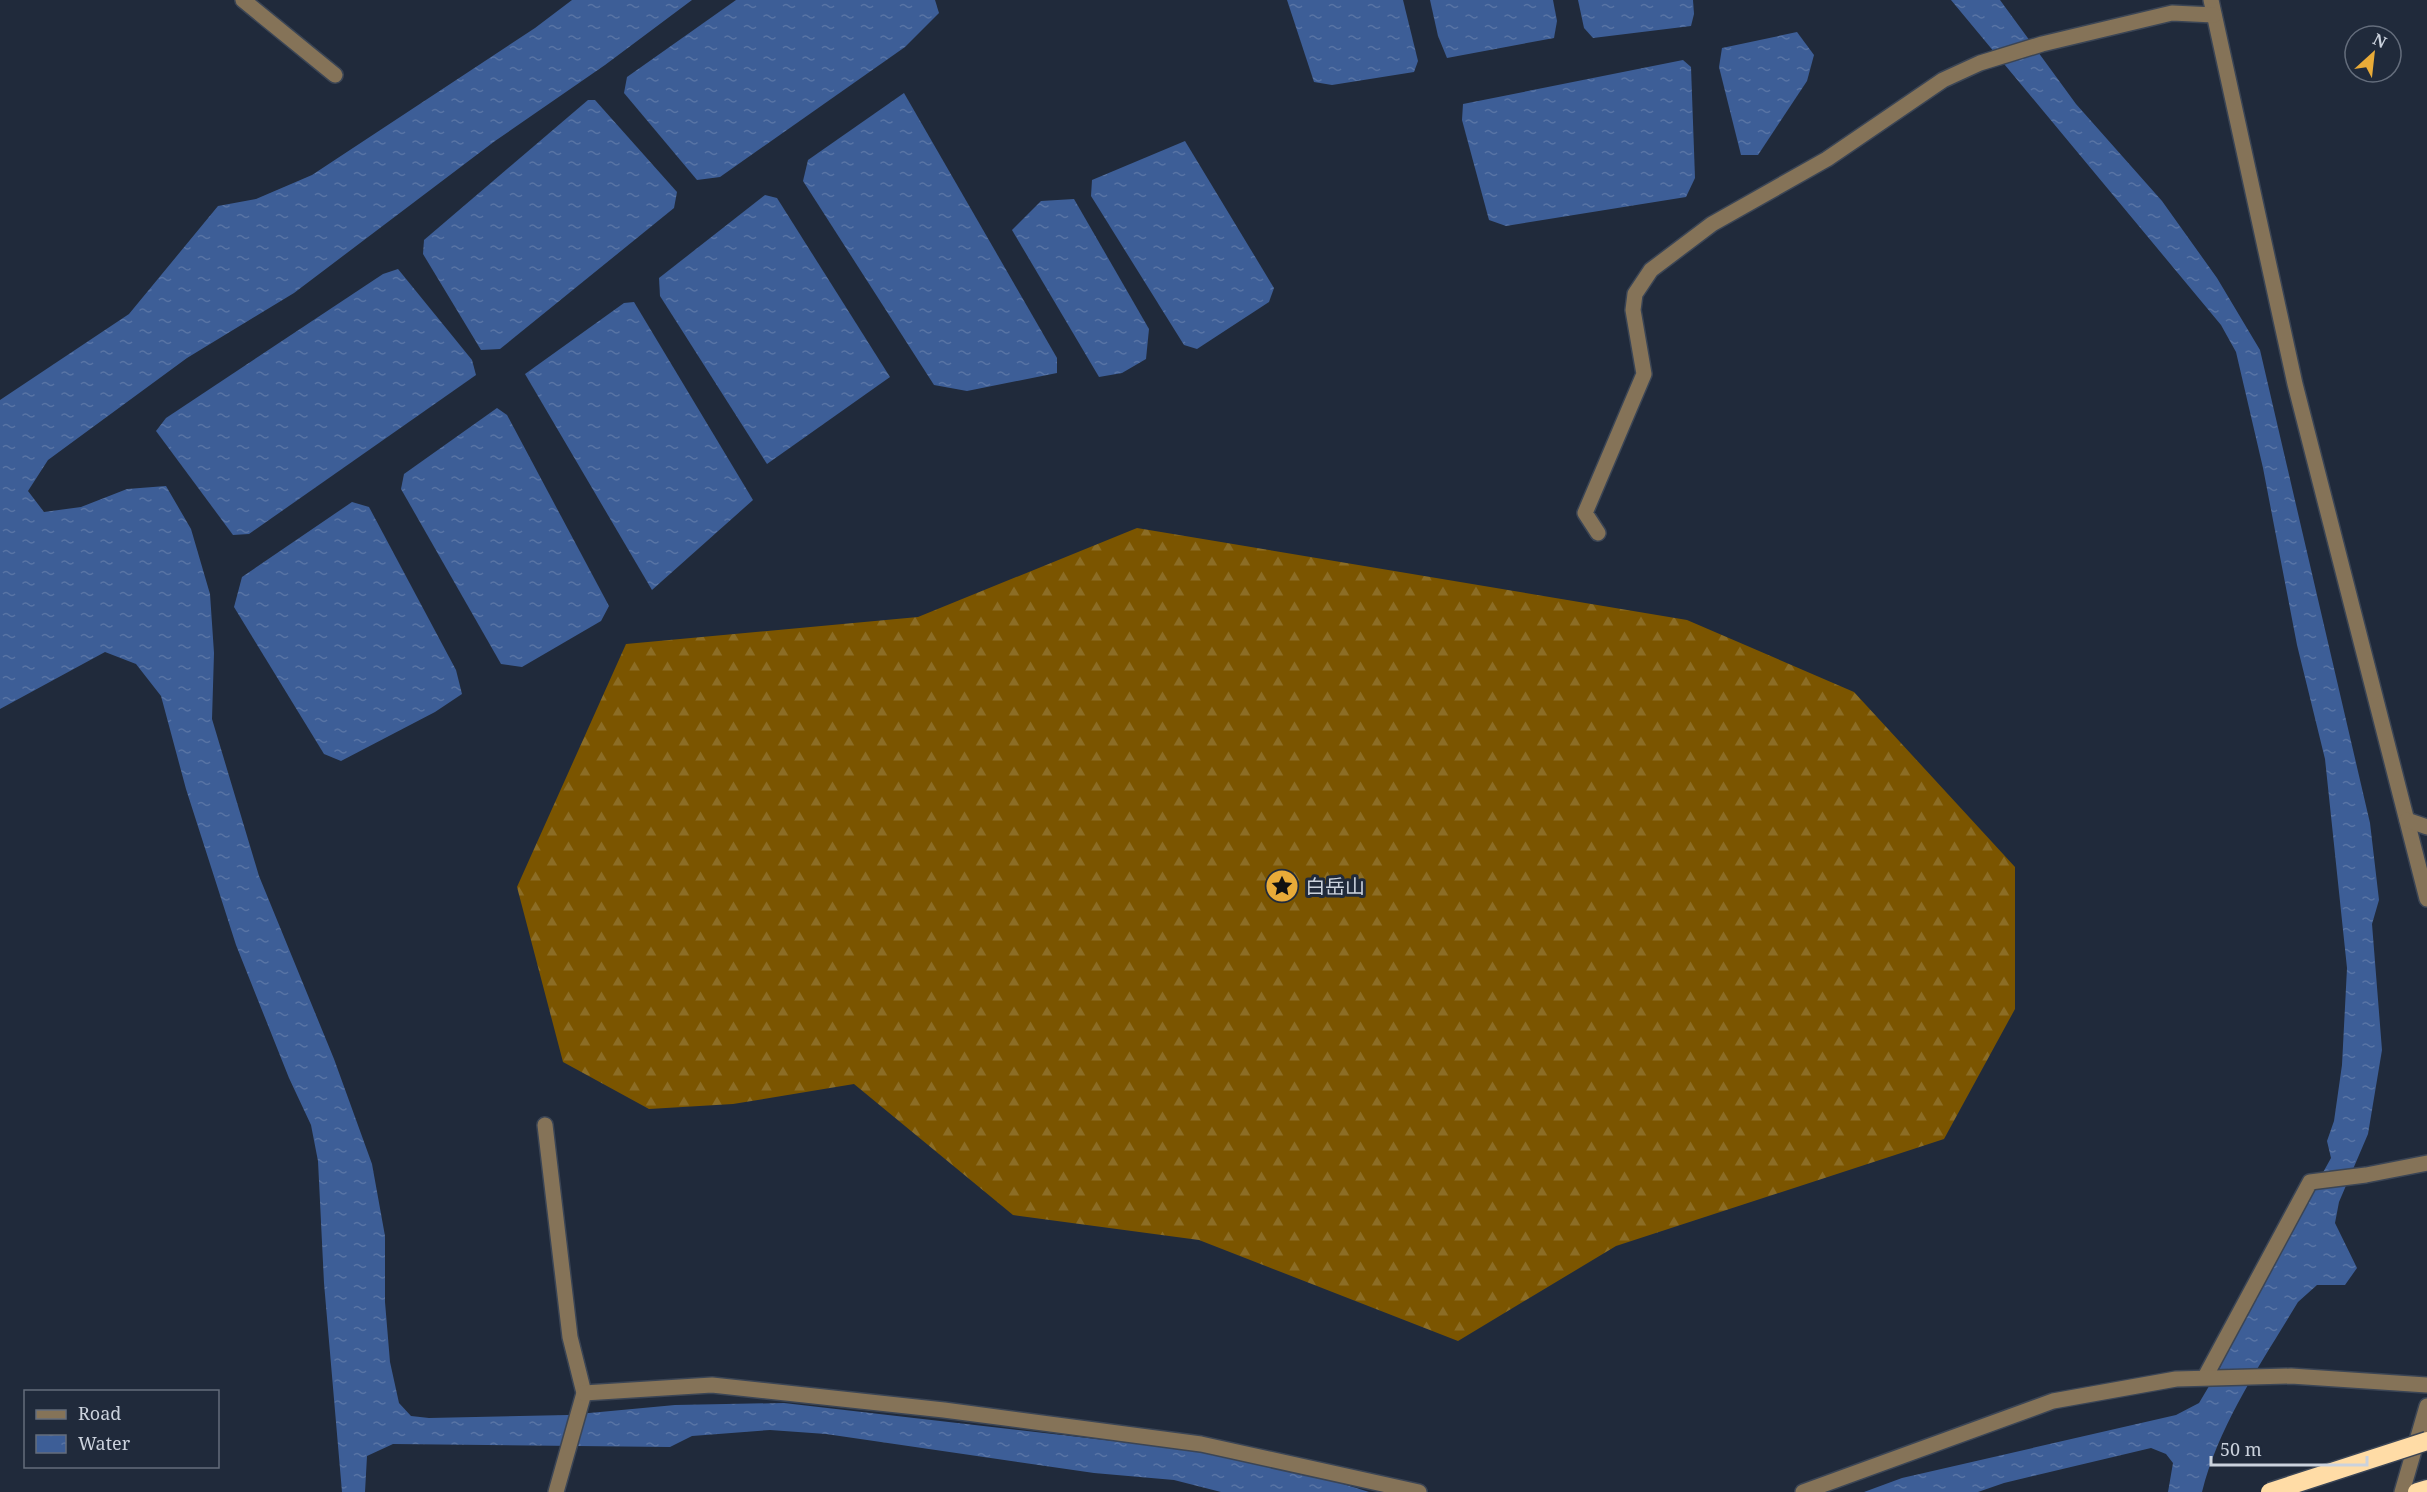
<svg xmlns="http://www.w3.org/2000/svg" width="2427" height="1492" viewBox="0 0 2427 1492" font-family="'Noto Serif','Noto Sans SC',serif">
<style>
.forest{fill:url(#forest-firs)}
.water{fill:url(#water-ripples)}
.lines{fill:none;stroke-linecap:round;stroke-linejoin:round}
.minor-casing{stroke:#3b4555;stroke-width:18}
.highway-casing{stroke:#3b4555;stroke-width:21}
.minor{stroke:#857358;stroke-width:15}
.highway{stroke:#ffdca6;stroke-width:18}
.highway-bridge-casing{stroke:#3b4555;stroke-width:21;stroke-linecap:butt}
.highway-bridge{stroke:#ffdca6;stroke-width:18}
.labels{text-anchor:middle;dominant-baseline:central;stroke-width:6;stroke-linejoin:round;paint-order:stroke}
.poi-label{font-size:20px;fill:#cbd2dd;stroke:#202a3b;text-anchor:start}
</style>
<defs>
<pattern id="forest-firs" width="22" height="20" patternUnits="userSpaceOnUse" patternTransform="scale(1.5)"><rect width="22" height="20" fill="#7b5500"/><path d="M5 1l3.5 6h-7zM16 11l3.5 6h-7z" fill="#8c6d25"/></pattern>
<pattern id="water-ripples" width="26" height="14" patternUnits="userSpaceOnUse" patternTransform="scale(1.5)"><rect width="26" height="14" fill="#3d5e97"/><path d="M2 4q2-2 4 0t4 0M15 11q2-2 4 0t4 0" fill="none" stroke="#5874a5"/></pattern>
</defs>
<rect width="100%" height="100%" fill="#202a3b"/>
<path class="forest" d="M1137,528l550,92 167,72 161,175v142l-71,130 -328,107 -158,95 -259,-101 -186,-25 -159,-131 -121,20 -84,5 -86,-47 -46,-175 109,-243 292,-27z"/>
<g class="water">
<path d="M572,0h120l-87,65 -110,76 -201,152 -107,65 -139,102 -20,31 16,21 37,-5 46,-18 39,-3 25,43 19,65 4,59 -2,66 47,157 75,183 38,105 13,72v66l5,60 9,41 12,13 18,2 139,-3 107,-10 109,-2 408,47 126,26 51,16h-148l-47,-12 -80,-7 -268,-39 -56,-4 -78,6 -22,11 -277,-3 -26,12 -2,36h-23l-18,-209 -6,-122 -7,-36 -22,-47 -53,-133 -50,-156 -25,-93 -25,-32 -31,-12 -105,57v-309l129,-86 89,-108 38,-7 56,-24 223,-147z"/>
<path d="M736,0h199l4,13 -34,34 -185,130 -23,3 -73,-87 3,-16z"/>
<path d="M1287,0h116l15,61 -4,11 -82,13 -18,-3z"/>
<path d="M1430,0h123l4,21 -3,17 -107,20 -9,-22z"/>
<path d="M1578,0h115l1,14 -3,12 -98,12 -9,-10z"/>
<path d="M1951,0h49l76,104 86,97 55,77 43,72 110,473 9,77 -7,24 10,126 -14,84 -29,68 -4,21 22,45 -12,17h-28l-19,17c-36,60 -79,122 -96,190h-34l5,-29 -7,-9 -15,-6 -147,35 -26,9h-114l38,-14 274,-63 23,-12 22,-37 3,-15 107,-193 -4,-17 7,-20 8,-56 5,-97 -22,-209 -28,-114 -34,-177 -27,-116 -15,-27z"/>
<path d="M1797,32l17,23 -7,26 -49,74h-17l-22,-88 3,-19z"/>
<path d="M1683,60l8,7 4,111 -9,19 -180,29 -17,-6 -27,-100 1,-16z"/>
<path d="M904,93l153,265v15l-90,18 -33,-6 -131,-204 5,-21z"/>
<path d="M588,100h7l82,92 -3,16 -174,141 -19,1 -58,-96 1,-14z"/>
<path d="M1185,141l89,147 -5,14 -72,47 -13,-4 -93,-149 1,-16z"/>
<path d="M765,195l12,3 113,179 -123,87 -107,-168 -1,-18z"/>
<path d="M1074,199l75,130 -3,30 -24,14 -23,4 -87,-147 29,-29z"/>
<path d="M398,269l74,91 4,15 -227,159 -16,1 -77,-104 10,-13 217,-144z"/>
<path d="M634,302l119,198 -101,90 -127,-216 99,-71z"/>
<path d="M497,408l10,7 102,191 -8,15 -79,46 -21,-3 -100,-175 3,-15z"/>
<path d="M352,502l17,5 87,163 6,24 -27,18 -94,49 -17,-7 -90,-147 8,-30z"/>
</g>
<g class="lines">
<defs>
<g id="minor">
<path d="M243,0l92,75"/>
<path d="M2211,0l84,384 132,515"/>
<path d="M1598,533l-13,-20 59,-139 -11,-64 2,-16 16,-24 61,-46 115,-65 116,-79 37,-17 62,-19 130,-31 42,2"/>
<path d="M2407,820l20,7"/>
<path d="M545,1125l25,212 14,56 -28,99"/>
<path d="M2205,1377l105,-195 56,-7 61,-12"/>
<path d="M584,1393l128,-8 232,25 257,34 218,48"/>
<path d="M1803,1492l250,-91 123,-22 115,-3 136,9"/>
<path d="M2402,1492l25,-86"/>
</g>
<path id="highway" d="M2417,1492l10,-3"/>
</defs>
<use href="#minor" class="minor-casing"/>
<use href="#highway" class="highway-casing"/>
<use href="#minor" class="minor"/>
<use href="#highway" class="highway"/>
<defs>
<path id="highway-bridge" d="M2270,1492l157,-51"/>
</defs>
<use href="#highway-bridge" class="highway-bridge-casing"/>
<use href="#highway-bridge" class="highway-bridge"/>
</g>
<defs>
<symbol id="sight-disc" viewBox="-11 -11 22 22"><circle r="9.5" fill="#e9ab38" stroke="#202a3b"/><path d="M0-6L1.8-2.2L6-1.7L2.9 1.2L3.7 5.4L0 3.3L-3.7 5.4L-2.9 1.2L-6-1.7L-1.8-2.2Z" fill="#111"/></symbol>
</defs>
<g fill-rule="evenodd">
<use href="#sight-disc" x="1263" y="867" width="38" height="38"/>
</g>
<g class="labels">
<g class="poi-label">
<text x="1305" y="886">白岳山</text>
</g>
</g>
<rect x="24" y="1390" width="195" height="78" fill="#202a3b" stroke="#646d7c" stroke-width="1.5"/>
<rect x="36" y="1410" width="30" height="9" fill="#857358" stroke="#646d7c" stroke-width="1.5"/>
<text x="78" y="1420" font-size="18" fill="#cbd2dd">Road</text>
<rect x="36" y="1435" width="30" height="18" fill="url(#water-ripples)" stroke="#646d7c" stroke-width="1.5"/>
<text x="78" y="1450" font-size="18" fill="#cbd2dd">Water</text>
<g transform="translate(2373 54) rotate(27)"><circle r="28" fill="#202a3b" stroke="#646d7c" stroke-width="1.5"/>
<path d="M0-4.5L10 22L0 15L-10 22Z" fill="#e9ab38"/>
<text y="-9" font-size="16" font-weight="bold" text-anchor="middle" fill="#cbd2dd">N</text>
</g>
<path d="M2211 1456v9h156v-9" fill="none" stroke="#cbd2dd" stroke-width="3"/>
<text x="2220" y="1456" font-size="18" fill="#cbd2dd" stroke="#202a3b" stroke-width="4.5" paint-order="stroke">50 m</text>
</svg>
